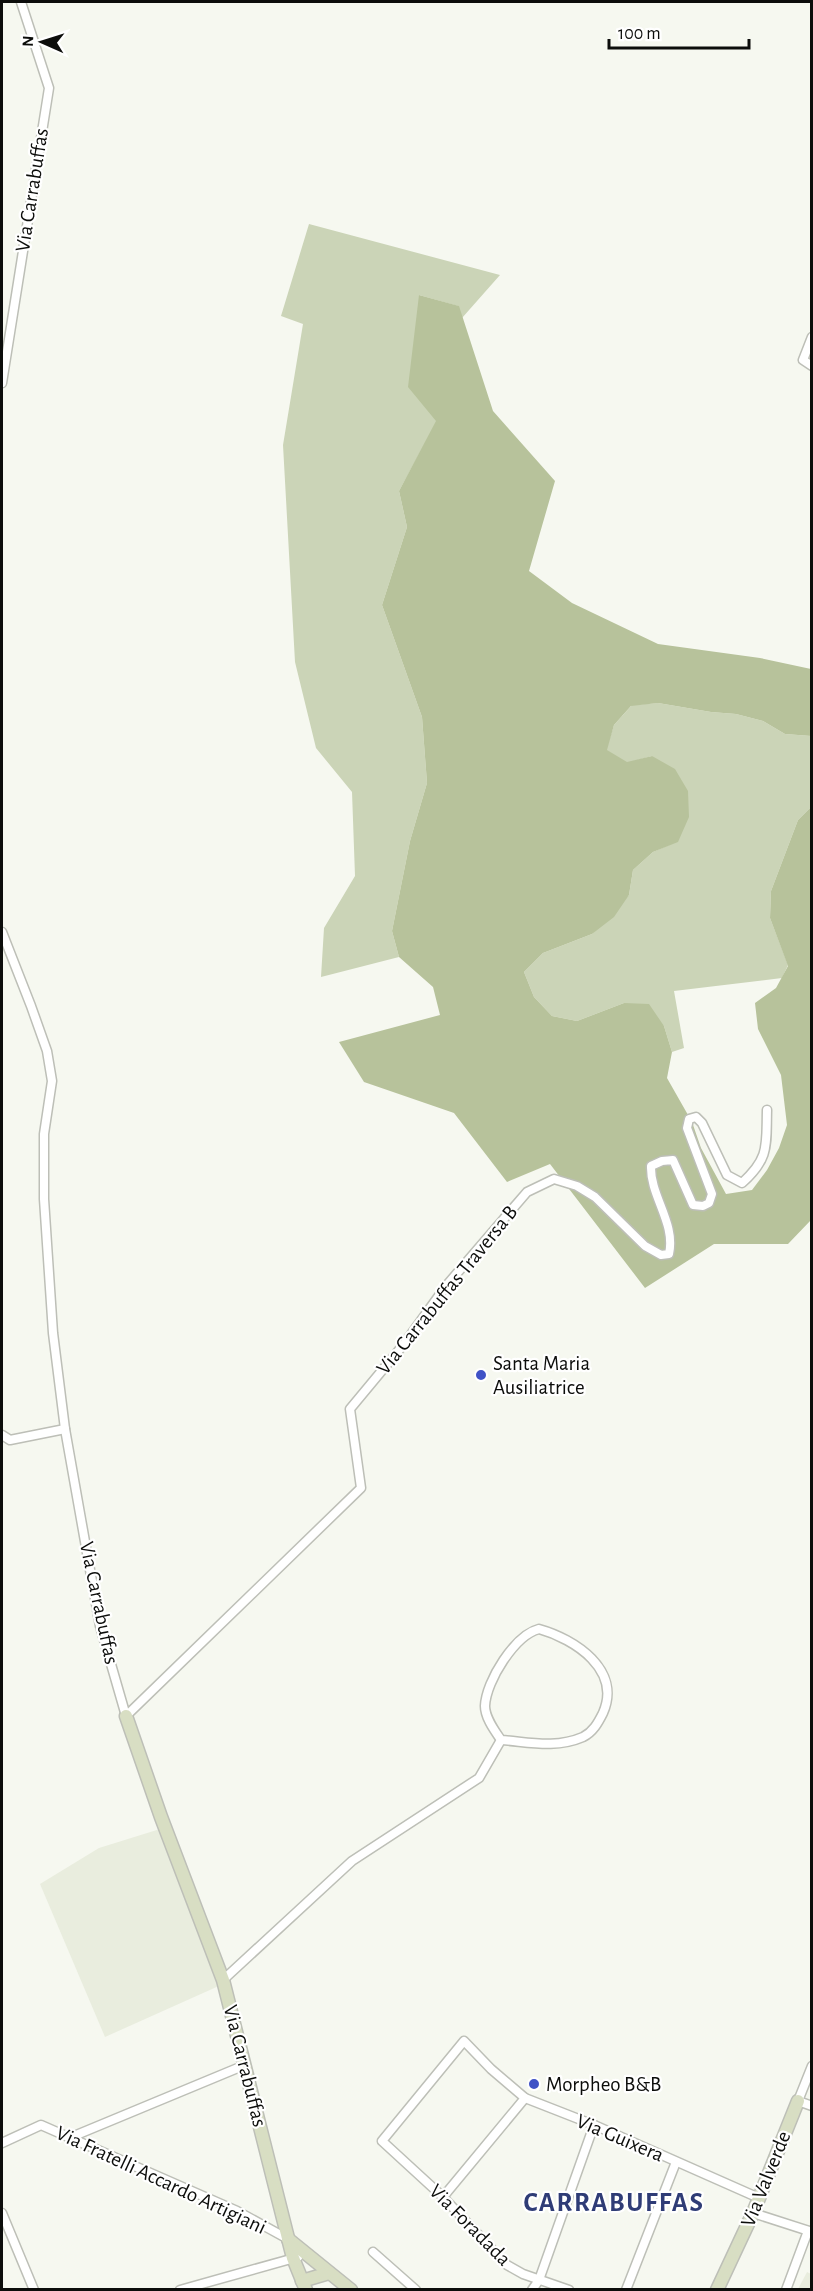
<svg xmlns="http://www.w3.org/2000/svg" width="813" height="2291" viewBox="0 0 813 2291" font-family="'Alegreya Sans',sans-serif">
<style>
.built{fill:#e9edde}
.green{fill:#cbd4b7}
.forest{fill:#b7c29b}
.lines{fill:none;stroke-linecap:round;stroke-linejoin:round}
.street-casing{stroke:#bdbfb7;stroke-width:11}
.secondary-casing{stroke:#bdbfb7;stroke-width:15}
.street{stroke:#fff;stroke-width:8}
.secondary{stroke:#d8dec3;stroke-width:12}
.poi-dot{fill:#3f52c6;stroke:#fff;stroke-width:2}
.labels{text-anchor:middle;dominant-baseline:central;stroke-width:4.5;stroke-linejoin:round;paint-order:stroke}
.street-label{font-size:21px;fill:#0c0d0b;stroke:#fff}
.poi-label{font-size:21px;fill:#0c0d0b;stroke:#fff;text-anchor:start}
.district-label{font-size:27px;font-weight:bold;letter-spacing:1.5px;fill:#2f3c76;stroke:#fff}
</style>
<rect width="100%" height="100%" fill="#f6f8f0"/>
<g class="built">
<path d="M160,1829l61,156 -116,52 -65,-153 59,-36z"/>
<path d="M807,2272l4,2v15h-13z"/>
</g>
<g class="green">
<path d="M309,224l191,51 -38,43 -4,-12 -39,-11 18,126 -38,70 8,36 -25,78 40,112 5,66 -17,58 -18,90 7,26 -78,20 3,-49 31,-52 -3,-84 -36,-44 -21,-86 -12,-217 20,-121 -22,-8z"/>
<path d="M658,703l53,9 25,2 27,7 22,13 26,2v71l-13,13 -27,71 -1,27 18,47 -6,13 -108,13 10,57 -12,4 -8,-26 -40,-23 -47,18 -25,-5 -18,-19 -10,-25 19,-19 49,-19 37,-39 4,-25 20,-18 25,-11 -26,-85 -25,7 -21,-13 8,-25 18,-20z"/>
</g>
<path class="forest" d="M419,295l40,11 34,105 62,70 -26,90 43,32 86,41 102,14 51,11v67l-26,-2 -22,-13 -27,-7 -25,-2 -53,-9 -27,3 -17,19 -7,25 20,12 25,-6 23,13 13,22 1,26 -11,25 -25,10 -20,18 -4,25 -15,22 -22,17 -49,19 -19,19 10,25 18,19 25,5 47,-18 25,1 15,22 8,26 -5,26 25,44 9,26 25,46 26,-4 15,-20 12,-22 8,-23 -6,-50 -23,-46 -3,-26 21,-15 12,-22 -18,-48 1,-27 27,-71 13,-13v413l-23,24h-74l-69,44 -95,-124 -43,18 -53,-69 -90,-31 -25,-40 101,-27 -7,-28 -34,-30 -7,-26 18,-90 17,-58 -5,-66 -40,-112 25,-78 -8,-36 37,-70 -28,-34z"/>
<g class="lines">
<defs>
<g id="street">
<path d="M812,337l-9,23 9,6"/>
<path d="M2,383l47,-295 -28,-86"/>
<path d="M2,932l29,74 16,45 5,30 -8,53v65l9,134 12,96 35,197 26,90 235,-228 -11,-79 54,-65 42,-58 81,-94 27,-13 23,7 18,11 50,49 16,9 8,-1c7,-31 -19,-58 -18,-88l11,-5 11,-1 20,45 10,1 6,-3 3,-9 -25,-66 2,-9 7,-2 6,6 25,52 15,8c28,-25 24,-38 25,-73"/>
<path d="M2,1435l8,5 55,-11"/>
<path d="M539,1629c36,10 83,41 64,84 -5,10 -10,19 -20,24 -28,12 -54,5 -82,3 -6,-9 -16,-22 -16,-34 1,-25 30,-71 54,-77z"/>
<path d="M223,1980l129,-119 127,-83 22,-38"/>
<path d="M812,2066l-14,35 14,5"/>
<path d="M69,2138l176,-73"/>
<path d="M2,2143l39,-18 196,86 51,28"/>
<path d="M443,2197l82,-99"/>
<path d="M2,2213l32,77"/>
<path d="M753,2213l59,19"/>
<path d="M373,2252l43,38"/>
<path d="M180,2290l118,-33"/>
<path d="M532,2290l7,-10 55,-155"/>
<path d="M569,2290l-46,-16 -16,-9 -64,-68 -61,-56 82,-100 27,28 34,29 69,27 165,73"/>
<path d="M626,2290l50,-128"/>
<path d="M786,2290l22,-59"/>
</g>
<g id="secondary">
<path d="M126,1716l35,101 62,163 70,278 13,32"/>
<path d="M288,2239l63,51"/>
<path d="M302,2281l27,-8"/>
<path d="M717,2290l36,-77 45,-112"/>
</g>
</defs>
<use href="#street" class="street-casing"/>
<use href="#secondary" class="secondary-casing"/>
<use href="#street" class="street"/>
<use href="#secondary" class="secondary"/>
</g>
<g class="poi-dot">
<circle cx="481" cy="1375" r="6"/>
<circle cx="534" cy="2084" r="6"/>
</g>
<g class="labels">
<g class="street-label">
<text transform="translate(32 190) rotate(-81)">Via Carrabuffas</text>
<text transform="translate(447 1290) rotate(-51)">Via Carrabuffas Traversa B</text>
<text transform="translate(99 1603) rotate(78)">Via Carrabuffas</text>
<text transform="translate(245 2066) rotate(76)">Via Carrabuffas</text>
<text transform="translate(620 2138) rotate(23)">Via Guixera</text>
<text transform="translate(766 2179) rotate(-68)">Via Valverde</text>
<text transform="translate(161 2180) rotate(25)">Via Fratelli Accardo Artigiani</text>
<text transform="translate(470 2225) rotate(45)">Via Foradada</text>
</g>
<g class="poi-label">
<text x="493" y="1363">Santa Maria<tspan x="493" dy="24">Ausiliatrice</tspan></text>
<text x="546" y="2084">Morpheo B&amp;B</text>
</g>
<g class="district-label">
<text x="614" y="2202">CARRABUFFAS</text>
</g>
</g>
<rect width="813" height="2291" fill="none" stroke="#0c0d0b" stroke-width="6"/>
<g transform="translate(42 42) rotate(273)" stroke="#ffffff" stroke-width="4.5" paint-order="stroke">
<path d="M0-4.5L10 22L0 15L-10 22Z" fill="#0c0d0b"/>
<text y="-9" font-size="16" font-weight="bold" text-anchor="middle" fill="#0c0d0b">N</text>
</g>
<path d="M609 39v9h140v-9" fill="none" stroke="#0c0d0b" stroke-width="3"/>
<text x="618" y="39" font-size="18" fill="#0c0d0b" stroke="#ffffff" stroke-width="4.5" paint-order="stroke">100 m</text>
</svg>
